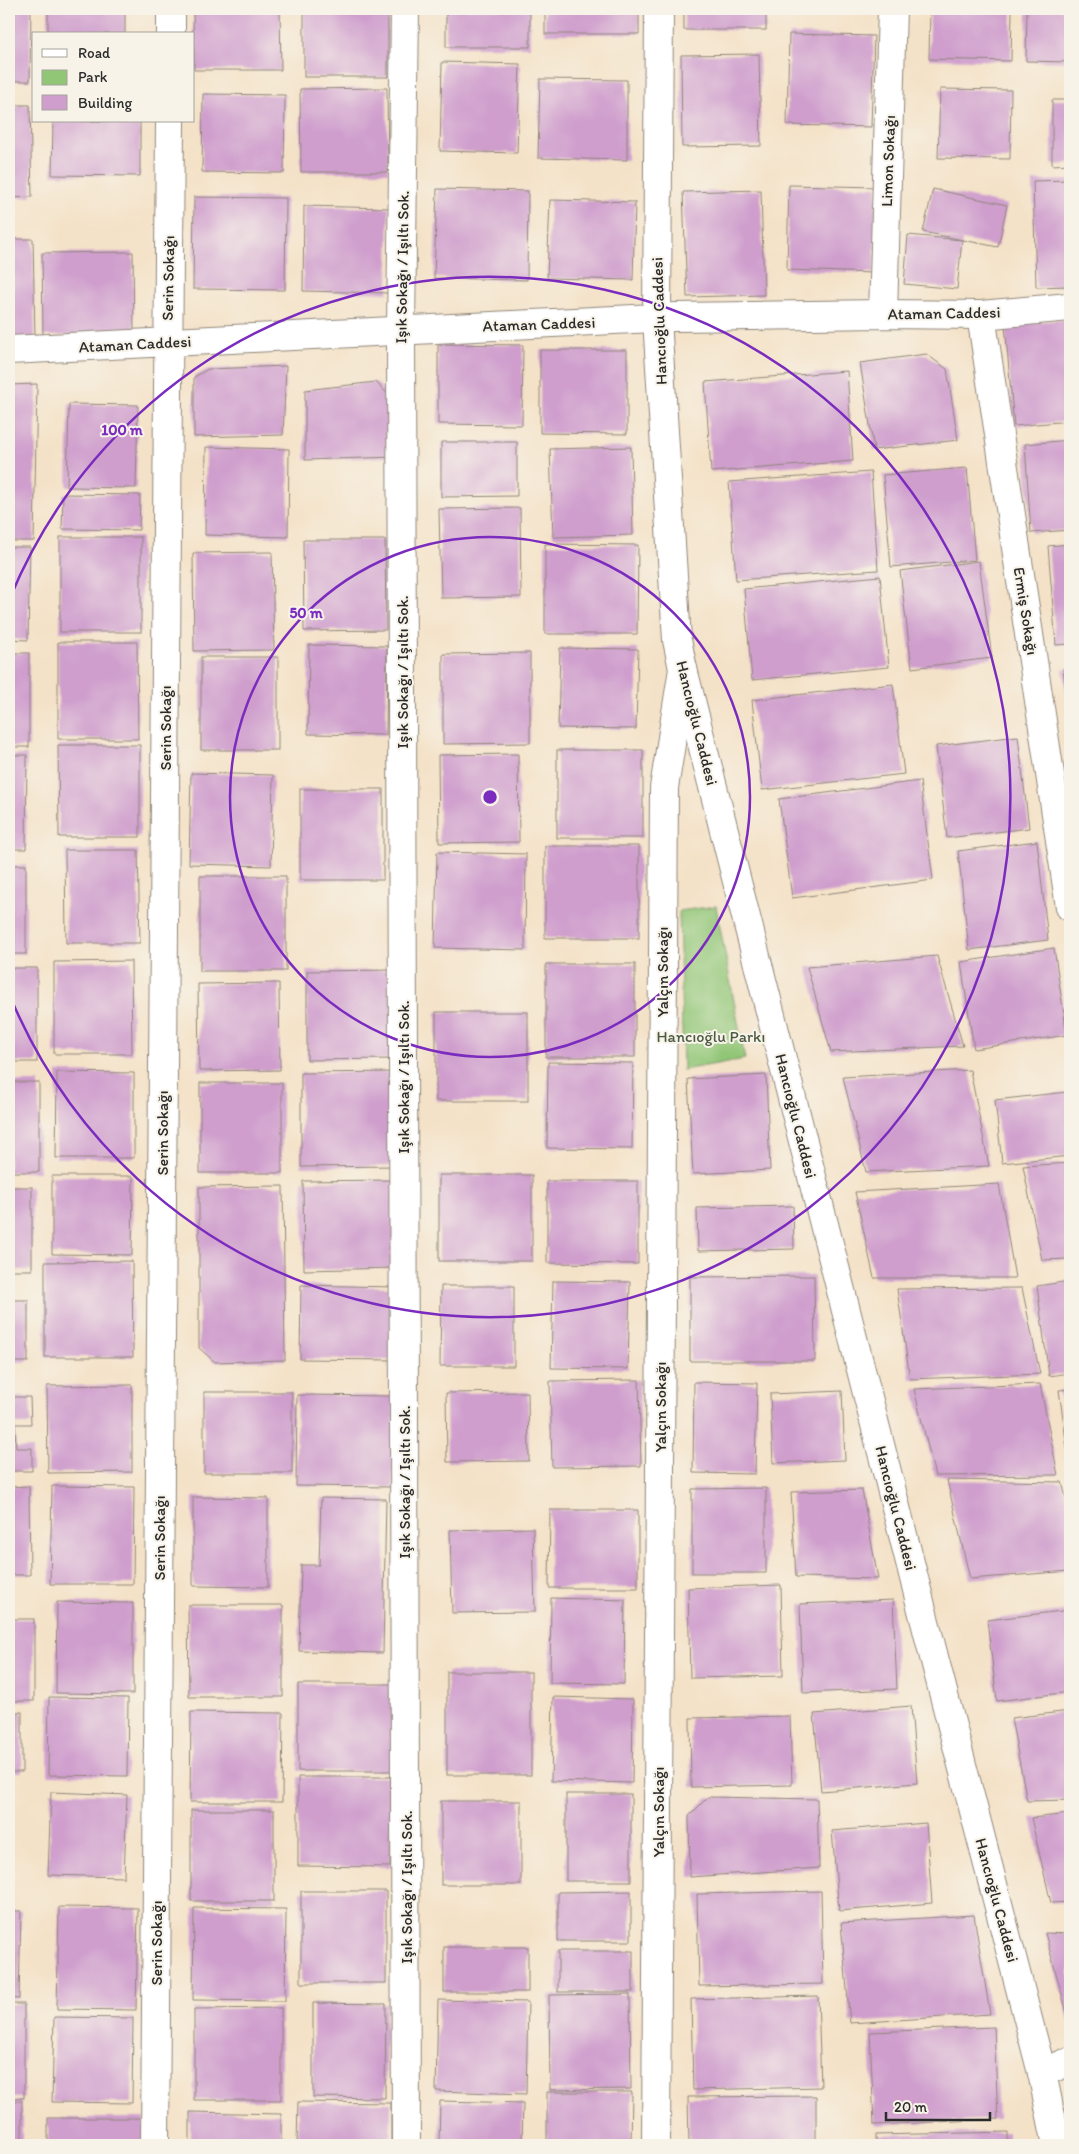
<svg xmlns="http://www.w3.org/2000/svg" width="1079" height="2154" viewBox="0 0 1079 2154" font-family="Itim,sans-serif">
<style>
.green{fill:#92c677;stroke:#5e7851}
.building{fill:#cf9ecd}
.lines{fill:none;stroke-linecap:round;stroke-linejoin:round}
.minor-casing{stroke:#90867a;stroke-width:30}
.tertiary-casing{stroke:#90867a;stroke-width:30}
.minor{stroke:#fff;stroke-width:28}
.tertiary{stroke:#fff;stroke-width:28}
.ring{fill:none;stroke:#7b2cbf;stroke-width:2.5}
.labels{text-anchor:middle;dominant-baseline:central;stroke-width:4;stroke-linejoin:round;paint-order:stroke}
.street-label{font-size:16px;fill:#2b2b2b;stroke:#f7f3e8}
.park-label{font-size:16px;fill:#4a5a42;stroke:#f7f3e8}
.centre{fill:#7b2cbf;stroke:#f7f3e8;stroke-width:2.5}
.ring-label{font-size:15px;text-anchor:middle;font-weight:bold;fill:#7b2cbf;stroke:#f7f3e8;stroke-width:4;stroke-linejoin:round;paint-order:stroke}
</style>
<rect width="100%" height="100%" fill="#f7f3e8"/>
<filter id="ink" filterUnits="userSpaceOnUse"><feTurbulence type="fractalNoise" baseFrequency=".02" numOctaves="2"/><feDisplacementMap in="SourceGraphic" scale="10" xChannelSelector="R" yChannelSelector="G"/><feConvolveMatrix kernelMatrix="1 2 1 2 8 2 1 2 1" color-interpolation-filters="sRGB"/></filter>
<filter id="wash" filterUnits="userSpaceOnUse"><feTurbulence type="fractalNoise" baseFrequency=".0096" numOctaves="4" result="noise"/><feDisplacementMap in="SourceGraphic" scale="20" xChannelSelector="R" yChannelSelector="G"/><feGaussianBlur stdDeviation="1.12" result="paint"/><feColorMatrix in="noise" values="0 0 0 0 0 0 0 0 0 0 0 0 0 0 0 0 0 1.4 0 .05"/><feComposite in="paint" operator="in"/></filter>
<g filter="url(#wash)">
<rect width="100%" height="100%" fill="#f4e2c8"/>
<path class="green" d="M716,906l29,153 -62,11 -4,-159z"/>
<g id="blocks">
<g class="building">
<path d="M9,9h22l-1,72h-21z"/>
<rect x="48" y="9" width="77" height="25"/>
<path d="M193,9h87l1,61h-87z"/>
<rect x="304" y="9" width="84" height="68"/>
<rect x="446" y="9" width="84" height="38"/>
<rect x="545" y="9" width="94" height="25"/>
<rect x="684" y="9" width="82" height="21"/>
<path d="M930,9h82l-1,52 -82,-2z"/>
<path d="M1027,9h43v53l-44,-1z"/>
<path d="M789,34l85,2 -3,91 -84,-2z"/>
<path d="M759,54l2,92 -79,1 -1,-92z"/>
<path d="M442,62l78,2 -3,89 -77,-2z"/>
<path d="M540,79l87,1v80l-89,-2z"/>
<path d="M387,88l1,84h-87l-1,-83z"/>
<path d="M940,89l71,1 -1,69 -72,-1z"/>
<path d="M203,94l82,1 -1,78 -82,-1z"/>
<path d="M1052,100h18v64l-18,1z"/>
<path d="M9,105h21l2,92 -23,1z"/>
<path d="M53,121h87v55l-88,-1z"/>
<path d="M1070,180v106l-34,1 -3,-106z"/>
<path d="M789,185l88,2 -3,86 -87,-3z"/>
<path d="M437,189l91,2 -1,89 -93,-2z"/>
<path d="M933,189l74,16 -9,42 -75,-15z"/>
<path d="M761,190l3,105 -77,2 -4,-105z"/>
<path d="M194,197l92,1 -1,92 -92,-1z"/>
<path d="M550,200l85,2 -2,78 -86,-2z"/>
<path d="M304,206l85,2 -1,85 -85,-2z"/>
<path d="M908,235l54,5 -5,49 -53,-5z"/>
<path d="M9,239h24l2,99 -26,1z"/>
<path d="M133,252l1,82 -91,2 -1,-83z"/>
<path d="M1070,319v102l-56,5 -9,-101z"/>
<path d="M438,344l85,1 -1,80 -84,-1z"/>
<path d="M540,350h87v84l-87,-1z"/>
<path d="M926,354l21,15 11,71 -84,10 -14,-87z"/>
<path d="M286,366l-3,69 -89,2v-60l14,-8z"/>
<path d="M847,371l6,90 -142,11 -6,-90z"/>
<path d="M376,382l21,22 -2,53 -90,3v-70z"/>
<path d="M37,384l-3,157h-25v-156z"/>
<path d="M69,404l69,1 -2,83 -69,-1z"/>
<path d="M1070,440v90l-39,3 -6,-89z"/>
<path d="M441,442h76v54l-76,1z"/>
<path d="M206,447l83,2 -1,88 -83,-2z"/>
<path d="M631,447l2,88 -80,2 -3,-88z"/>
<path d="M967,468l8,92 -84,7 -8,-92z"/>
<path d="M871,472l7,98 -142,10 -7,-98z"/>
<path d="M63,494l77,1 -1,35 -77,-1z"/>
<path d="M520,508l1,89 -80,1 -2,-89z"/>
<rect x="60" y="537" width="81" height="95"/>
<path d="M303,540h82l1,90 -82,1z"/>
<path d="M545,544l93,1 -1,89h-92z"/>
<path d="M1070,544v100l-14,1 -8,-99z"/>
<path d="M9,547h21l-2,93 -19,-1z"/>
<path d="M272,552l2,98 -80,1 -1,-98z"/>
<path d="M979,561l13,97 -80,10 -12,-97z"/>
<path d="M880,576l9,91 -137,13 -8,-91z"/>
<path d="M58,642h79l1,97h-80z"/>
<path d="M309,645l78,1 -1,89 -78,-1z"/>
<path d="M560,648l78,1 -2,80 -78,-1z"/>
<rect x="9" y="653" width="20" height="94"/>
<path d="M530,653v90l-87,1v-90z"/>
<rect x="201" y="657" width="77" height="93"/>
<path d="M1070,668v44l-1,1 -6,-44z"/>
<path d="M893,684l11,90 -142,16 -10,-90z"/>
<path d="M1018,736l11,92 -82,10 -11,-92z"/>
<path d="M58,745h82v92h-81z"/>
<rect x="557" y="750" width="86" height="88"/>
<path d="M518,754l1,88 -80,1 -1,-88z"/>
<path d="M9,755h18l-1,94h-17z"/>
<path d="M191,773l82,2 -2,91 -82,-2z"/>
<path d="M920,781l13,99 -141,18 -13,-99z"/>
<rect x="300" y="789" width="83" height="91"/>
<path d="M1037,841l11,99 -79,10 -11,-99z"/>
<rect x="545" y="846" width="94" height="92"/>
<path d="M65,850h73l2,93h-74z"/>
<path d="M437,852l89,2 -1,96 -90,-2z"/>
<rect x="9" y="865" width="17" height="89"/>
<rect x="200" y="876" width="86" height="95"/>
<path d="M1054,948l13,87 -93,14 -13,-87z"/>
<path d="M937,956l26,90 -132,6 -24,-85z"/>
<path d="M131,961l1,93h-78v-92z"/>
<rect x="546" y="964" width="89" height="93"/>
<rect x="9" y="968" width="28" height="94"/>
<path d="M394,970v89l-87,1v-89z"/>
<path d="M279,983l1,87 -81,1 -1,-87z"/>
<rect x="436" y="1012" width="92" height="89"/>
<path d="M548,1062l85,1 -1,86 -85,-1z"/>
<path d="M970,1070l19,96 -123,6 -23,-95z"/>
<path d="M57,1072l77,1v85h-78z"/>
<path d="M398,1072v94l-97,1v-94z"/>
<path d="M766,1075l4,95 -77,4 -5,-95z"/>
<rect x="9" y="1082" width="30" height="90"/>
<rect x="200" y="1083" width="82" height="90"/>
<path d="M1067,1092l3,27v37l-68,7 -7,-63z"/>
<path d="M1070,1163v96l-28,1 -19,-94z"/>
<rect x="439" y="1175" width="93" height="86"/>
<path d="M52,1176h81l-1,79 -80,-1z"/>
<path d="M395,1180l1,88 -92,2 -1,-89z"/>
<path d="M547,1181h91v83l-91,-1z"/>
<path d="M999,1184l16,94h-141l-19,-86z"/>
<path d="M283,1186l2,174 -70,2 -16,-14v-161z"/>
<rect x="9" y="1187" width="23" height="83"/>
<path d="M793,1206l1,43 -96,2 -1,-43z"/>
<path d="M132,1261l1,96h-88v-95z"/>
<path d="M814,1276l1,85h-125v-84z"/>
<path d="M553,1281l77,1 -2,87 -77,-1z"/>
<path d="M1070,1281v92l-21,3 -12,-90z"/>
<path d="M301,1285l93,2 -1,73 -93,-1z"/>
<path d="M441,1286h73v80h-74z"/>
<path d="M1022,1288l18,86 -130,5 -13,-90z"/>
<rect x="9" y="1300" width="19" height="62"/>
<path d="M639,1380l2,86 -89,1 -2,-86z"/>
<path d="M694,1382l63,1 -2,91 -62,-1z"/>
<path d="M1040,1384l18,91 -123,1 -21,-87z"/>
<path d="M132,1385v87l-84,1 -1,-87z"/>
<path d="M1070,1389v73h-1l-10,-72z"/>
<path d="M842,1391l3,69 -72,3 -3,-69z"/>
<rect x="204" y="1392" width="88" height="81"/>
<path d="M528,1392l1,69 -82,1 -1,-69z"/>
<path d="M297,1395l97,1 -1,91 -97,-1z"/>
<path d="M9,1397h21l1,27h-16l1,24h16v23h-23z"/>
<path d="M947,1480l115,2 8,32v57l-100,8z"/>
<path d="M29,1486l1,89h-21v-88z"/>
<path d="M52,1486l82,1 -1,97h-83z"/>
<path d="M766,1488v85h-74v-84z"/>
<path d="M862,1490l16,89 -82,-2 -5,-85z"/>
<path d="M193,1497l75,1v89l-75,-1z"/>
<path d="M321,1498l65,1 -3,154 -84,-2 2,-86h18z"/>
<path d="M550,1510h88v78h-89z"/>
<path d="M533,1528l2,84 -83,1 -2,-83z"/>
<path d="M781,1585l2,91 -93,2 -2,-90z"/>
<path d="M551,1598l74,2 -1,84 -74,-1z"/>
<path d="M893,1600l4,89 -94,4 -3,-89z"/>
<path d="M57,1602l76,1v91l-77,-1z"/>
<path d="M188,1605h95v92h-94z"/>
<path d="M1070,1610v82l-73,9 -10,-81z"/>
<rect x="9" y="1619" width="25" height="82"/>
<rect x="447" y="1672" width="84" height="103"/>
<path d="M298,1684h96l-1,87h-95z"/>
<path d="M49,1697l79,1 -1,78 -79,-1z"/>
<path d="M553,1697l80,2 -1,84 -81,-2z"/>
<path d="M911,1706l6,77 -96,8 -7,-77z"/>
<path d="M1070,1711v89l-43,1 -16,-83z"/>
<rect x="9" y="1712" width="13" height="60"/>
<path d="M191,1712l92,1 -1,89h-92z"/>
<path d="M790,1716l2,69 -101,2 -1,-69z"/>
<path d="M298,1777h93l-1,90 -92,-1z"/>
<path d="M51,1792l76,3 -3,82 -76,-2z"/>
<rect x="566" y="1794" width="65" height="87"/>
<path d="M708,1797l109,2 2,69 -129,9 -1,-61z"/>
<rect x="441" y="1801" width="80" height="84"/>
<rect x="191" y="1810" width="83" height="91"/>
<path d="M1070,1814v88l-19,1 -20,-85z"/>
<path d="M926,1823l6,80 -93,8 -7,-80z"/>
<rect x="301" y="1891" width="85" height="92"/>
<path d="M631,1891v50h-73v-49z"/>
<path d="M821,1891l2,93 -124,2 -2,-92z"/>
<path d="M59,1907l79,1 -2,102 -79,-1z"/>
<path d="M194,1908l92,1 -1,92 -92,-1z"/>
<path d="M9,1911h12l-2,88 -10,-1z"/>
<path d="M974,1915l16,99 -140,9 -9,-100z"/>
<path d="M1045,1933l25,1v90z"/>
<rect x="444" y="1947" width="84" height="45"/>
<rect x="558" y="1951" width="75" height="41"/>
<path d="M630,1994l1,95 -81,1 -1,-95z"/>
<path d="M818,1996l3,91 -128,3 -2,-91z"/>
<path d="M438,2000l90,2 -2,92 -90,-3z"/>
<path d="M313,2003l73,1 -1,94 -72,-1z"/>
<rect x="9" y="2004" width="15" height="94"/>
<path d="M281,2008v92h-87v-91z"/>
<path d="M54,2017l79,1 -1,85 -80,-1z"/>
<path d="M994,2027l4,92 -124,6 -4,-93z"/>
<path d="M547,2092h85l-1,53h-84z"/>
<path d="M816,2096v49h-127l-1,-48z"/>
<rect x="9" y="2101" width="13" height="44"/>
<path d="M440,2101l83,2 -1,42h-83z"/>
<path d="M298,2102l93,1v42h-94z"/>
<path d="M190,2112l91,2v31h-91z"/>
<rect x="48" y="2118" width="96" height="27"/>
<path d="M1008,2132v13h-132v-10z"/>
</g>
</g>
</g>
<g filter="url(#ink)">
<use href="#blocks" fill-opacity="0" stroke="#90867a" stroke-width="1"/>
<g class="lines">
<defs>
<g id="minor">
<path d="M405,9l-4,321 5,1815"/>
<path d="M171,34v-25"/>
<path d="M883,314l9,-305"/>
<path d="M981,315l89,592"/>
<path d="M1042,2073l28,-12"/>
<path d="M155,2145l15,-2024"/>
<path d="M656,2145l8,-1357 19,-119"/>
</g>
<g id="tertiary">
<path d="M659,9l-2,310 20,321 6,29 251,988 108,416 15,72"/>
<path d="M9,350l666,-33 208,-3 98,1 89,-8"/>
</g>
</defs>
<use href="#minor" class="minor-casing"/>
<use href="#tertiary" class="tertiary-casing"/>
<use href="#minor" class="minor"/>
<use href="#tertiary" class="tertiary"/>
</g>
</g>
<g class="ring">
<circle cx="490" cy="797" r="260"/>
<path d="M10 598A520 520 0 1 1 10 996"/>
</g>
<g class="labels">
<g class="street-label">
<text transform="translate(888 161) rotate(-88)">Limon Sokağı</text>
<text transform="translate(402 267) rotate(-89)">Işık Sokağı / Işıltı Sok.</text>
<text transform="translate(168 278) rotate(-89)">Serin Sokağı</text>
<text transform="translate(944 313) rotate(-1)">Ataman Caddesi</text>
<text transform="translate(659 321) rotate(-92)">Hancıoğlu Caddesi</text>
<text transform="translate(539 324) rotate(-2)">Ataman Caddesi</text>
<text transform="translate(135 344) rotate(-3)">Ataman Caddesi</text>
<text transform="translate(1026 611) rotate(81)">Ermiş Sokağı</text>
<text transform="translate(402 672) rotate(-90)">Işık Sokağı / Işıltı Sok.</text>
<text transform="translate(697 723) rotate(76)">Hancıoğlu Caddesi</text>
<text transform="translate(165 728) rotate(-90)">Serin Sokağı</text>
<text transform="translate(662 972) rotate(-90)">Yalçın Sokağı</text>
<text transform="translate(403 1077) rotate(-90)">Işık Sokağı / Işıltı Sok.</text>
<text transform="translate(796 1116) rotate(76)">Hancıoğlu Caddesi</text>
<text transform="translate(162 1133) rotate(-90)">Serin Sokağı</text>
<text transform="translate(660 1407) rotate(-90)">Yalçın Sokağı</text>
<text transform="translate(404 1482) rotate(-90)">Işık Sokağı / Işıltı Sok.</text>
<text transform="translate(896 1508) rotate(76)">Hancıoğlu Caddesi</text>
<text transform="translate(159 1538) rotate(-90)">Serin Sokağı</text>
<text transform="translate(658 1812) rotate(-90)">Yalçın Sokağı</text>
<text transform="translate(406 1887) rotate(-90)">Işık Sokağı / Işıltı Sok.</text>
<text transform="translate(997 1900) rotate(75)">Hancıoğlu Caddesi</text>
<text transform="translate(156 1943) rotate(-90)">Serin Sokağı</text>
</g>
<g class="park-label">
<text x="711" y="1036">Hancıoğlu Parkı</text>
</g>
</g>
<circle cx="490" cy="797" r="8" class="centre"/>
<g class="ring-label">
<text x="122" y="435">100 m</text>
<text x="306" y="618">50 m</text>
</g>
<rect width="1079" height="2154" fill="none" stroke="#f7f3e8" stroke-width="30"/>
<rect x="32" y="32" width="162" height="90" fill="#f7f3e8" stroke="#a5a39c"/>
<rect x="42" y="49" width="25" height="8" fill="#ffffff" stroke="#a5a39c"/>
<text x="78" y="58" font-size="15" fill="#2b2b2b">Road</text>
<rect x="42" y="70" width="25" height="15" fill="#92c677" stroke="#a5a39c"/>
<text x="78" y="82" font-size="15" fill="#2b2b2b">Park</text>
<rect x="42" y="95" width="25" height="15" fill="#cf9ecd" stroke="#a5a39c"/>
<text x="78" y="108" font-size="15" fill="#2b2b2b">Building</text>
<path d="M886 2112v8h104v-8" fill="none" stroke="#2b2b2b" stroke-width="2.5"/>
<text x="894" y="2112" font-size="15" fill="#2b2b2b" stroke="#f7f3e8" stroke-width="4" paint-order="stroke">20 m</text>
</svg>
